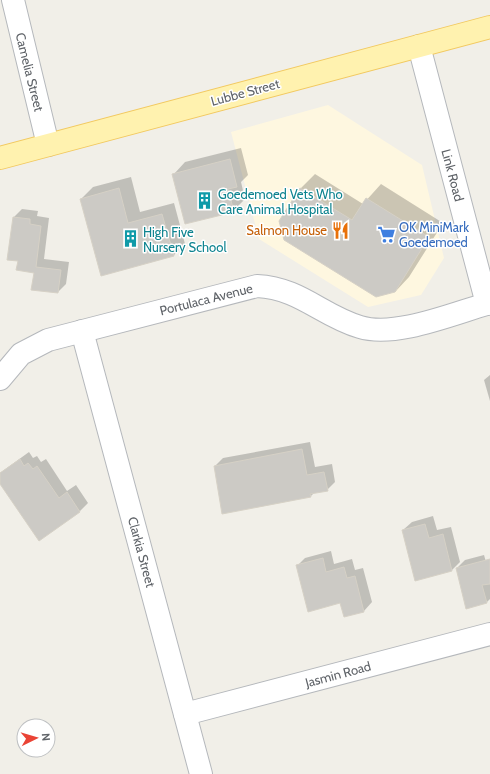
<svg xmlns="http://www.w3.org/2000/svg" width="490" height="774" viewBox="0 0 490 774" font-family="Cabin,sans-serif">
<style>
.commercial{fill:#fef7e0}
.shadow{fill:#0003}
.building{fill:#cccac5;stroke:#d6d1c6}
.lines{fill:none;stroke-linecap:round;stroke-linejoin:round}
.minor-casing{stroke:#b5b8bc;stroke-width:24}
.major-casing{stroke:#f2c960;stroke-width:24}
.minor{stroke:#fff;stroke-width:22}
.major{stroke:#fff2af;stroke-width:22}
.labels{text-anchor:middle;dominant-baseline:central;stroke-width:3;stroke-linejoin:round;paint-order:stroke}
.street-label{font-size:13px;fill:#5f6368;stroke:#fff}
.culture-label{font-size:13px;fill:#0d838f;stroke:#fff;text-anchor:start}
.shop-label{font-size:13px;fill:#366cbe;stroke:#fff;text-anchor:start}
.food-label{font-size:13px;fill:#c56008;stroke:#fff;text-anchor:end}
</style>
<rect width="100%" height="100%" fill="#f1efe8"/>
<path class="commercial" d="M328,105l94,60 22,93 -23,37 -53,12 -109,-68 -28,-107z"/>
<g class="shadow">
<path d="M241,148l7,27 -7,7 4,17 -12,12 -59,-37 11,-12z"/>
<path d="M315,174l48,30 18,-20 62,39 -34,54 -14,15 -95,-103z"/>
<path d="M131,177l9,35 34,-9 11,41 -12,12 -92,-57 12,-12z"/>
<path d="M22,209l16,2 -1,5 12,2 -5,41 25,3 -3,22 -8,8 -39,-32 -11,-1 6,-42z"/>
<path d="M490,375v26l-6,-21z"/>
<path d="M310,442l5,25 17,-3 3,18 -8,8 -12,2 -4,4 -96,-30 8,-8z"/>
<path d="M29,452l4,6 4,-2 4,6 5,-3 21,32 9,-6 12,18 -8,8 -80,-29v-9z"/>
<path d="M433,516l4,14 14,-3 9,35 -8,8 -49,-40 9,-8z"/>
<path d="M331,551l3,13 18,-5 3,11 8,-2 9,34 -8,9 -23,-9 -44,-36 8,-8z"/>
<path d="M484,555l6,21v23l-3,3 -30,-34 8,-8z"/>
</g>
<g class="building">
<path d="M230,159l7,28 -9,2 6,23 -49,12 -13,-50z"/>
<path d="M119,188l9,35 34,-9 12,42 -73,20 -21,-77z"/>
<path d="M300,188l52,32 14,-22 63,39 -34,55 -19,5 -92,-57 -5,-19z"/>
<path d="M13,217l17,2v5l11,2 -5,41 25,3 -3,23 -27,-3 3,-17 -18,-3 2,-9 -11,-1z"/>
<path d="M302,449l5,26 17,-3 4,19 -18,3 1,3 -89,17 -8,-48z"/>
<path d="M20,459l4,7 4,-3 5,6 4,-3 22,32 8,-6 13,20 -41,29 -39,-57v-11z"/>
<path d="M425,524l4,14 14,-4 9,37 -37,10 -13,-51z"/>
<path d="M323,558l3,14 18,-5 3,11 8,-2 9,36 -20,5 -4,-14 -32,9 -12,-47z"/>
<path d="M490,559v25l-8,1 5,18 -21,6 -10,-41z"/>
</g>
<g class="lines">
<defs>
<g id="minor">
<path d="M13,0l35,145"/>
<path d="M419,46l68,258"/>
<path d="M82,331l119,443"/>
<path d="M0,379l21,-25 27,-14 209,-54c43,2 65,30 103,41 36,11 94,-14 130,-24"/>
<path d="M185,714l305,-80"/>
</g>
<path id="major" d="M0,158l490,-131"/>
</defs>
<use href="#minor" class="minor-casing"/>
<use href="#major" class="major-casing"/>
<use href="#minor" class="minor"/>
<use href="#major" class="major"/>
</g>
<defs>
<symbol id="building-bare" viewBox="-9 -9 18 18"><path d="M-4-6H4V6H1V3H-1V6H-4ZM-2.5-4.3h1.7v1.8h-1.7ZM.8-4.3h1.7v1.8H.8ZM-2.5-1h1.7V.8h-1.7ZM.8-1h1.7V.8H.8Z" fill="#0f9aa8" stroke="#fff" stroke-width="2.5" paint-order="stroke"/></symbol>
<symbol id="restaurant-bare" viewBox="-9 -9 18 18"><path d="M-5-6h1v4h1v-4h1v4h1v-4h1v5L-1.5 .5V6h-2V.5L-5-1ZM5-6V6H3V1.5H1.5Q1.5-4 5-6Z" fill="#e8710a" stroke="#fff" stroke-width="2.5" paint-order="stroke"/></symbol>
<symbol id="supermarket-bare" viewBox="-9 -9 18 18"><path d="M-6-5.5h2.5l.6 2H6L4.5 2H-2.5L-4.4-4H-6ZM-1.5 3.2a1.3 1.3 0 1 0 .1 0ZM3 3.2a1.3 1.3 0 1 0 .1 0Z" fill="#3f7fe0" stroke="#fff" stroke-width="2.5" paint-order="stroke"/></symbol>
</defs>
<g fill-rule="evenodd">
<use href="#building-bare" x="192" y="188" width="25" height="25"/>
<use href="#restaurant-bare" x="328" y="218" width="25" height="25"/>
<use href="#supermarket-bare" x="374" y="222" width="25" height="25"/>
<use href="#building-bare" x="118" y="226" width="25" height="25"/>
</g>
<g class="labels">
<g class="street-label">
<text transform="translate(30 72) rotate(76)">Camelia Street</text>
<text transform="translate(245 92) rotate(-15)">Lubbe Street</text>
<text transform="translate(453 175) rotate(75)">Link Road</text>
<text transform="translate(206 299) rotate(-14)">Portulaca Avenue</text>
<text transform="translate(142 552) rotate(75)">Clarkia Street</text>
<text transform="translate(338 674) rotate(-15)">Jasmin Road</text>
</g>
<g class="culture-label">
<text x="218" y="194">Goedemoed Vets Who<tspan x="218" dy="15">Care Animal Hospital</tspan></text>
<text x="143" y="232">High Five<tspan x="143" dy="15">Nursery School</tspan></text>
</g>
<g class="shop-label">
<text x="399" y="227">OK MiniMark<tspan x="399" dy="15">Goedemoed</tspan></text>
</g>
<g class="food-label">
<text x="327" y="230">Salmon House</text>
</g>
</g>
<g transform="translate(36 738) rotate(85)"><circle r="19" fill="#ffffff" stroke="#bfc1c3"/>
<path d="M0-3L7 15L0 10L-7 15Z" fill="#ea4335"/>
<text y="-6" font-size="11" font-weight="bold" text-anchor="middle" fill="#5f6368">N</text>
</g>
</svg>
